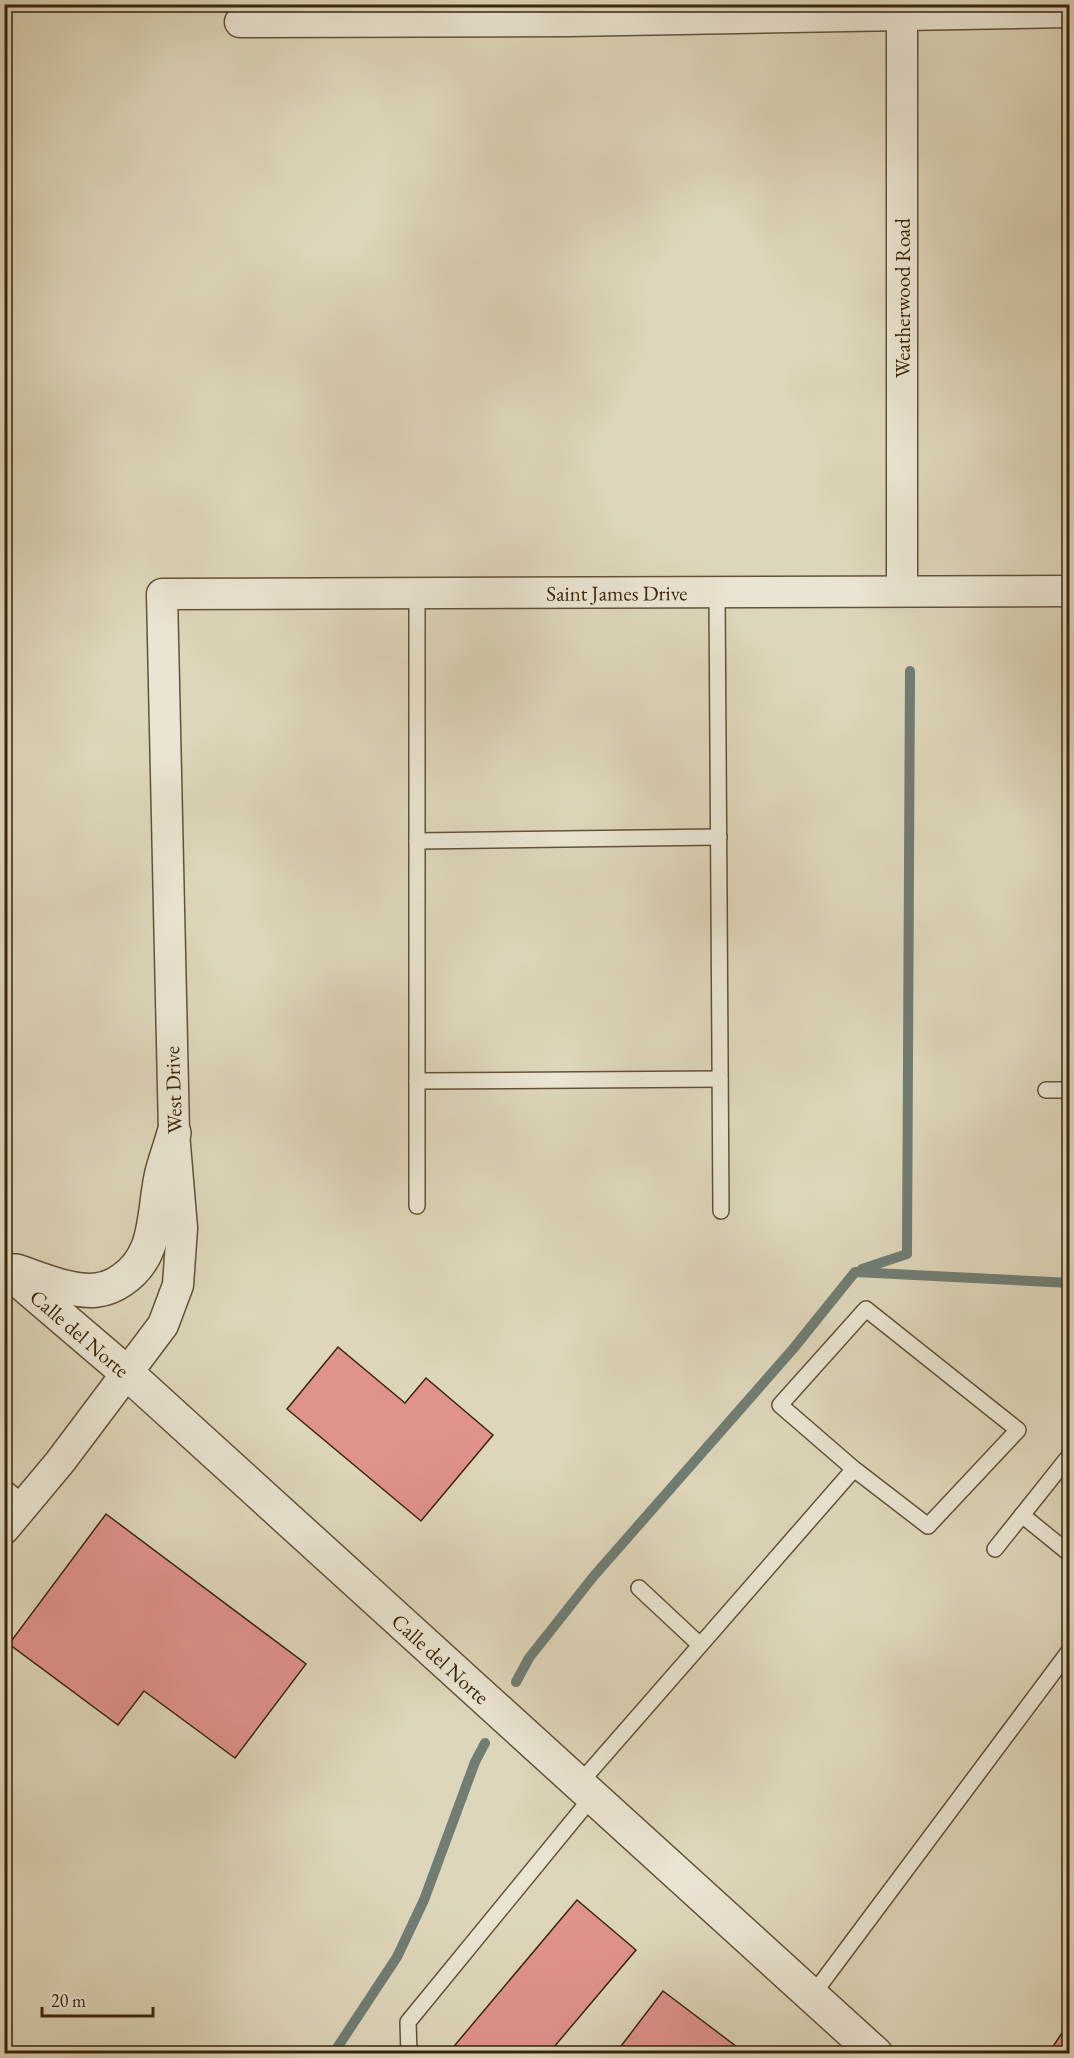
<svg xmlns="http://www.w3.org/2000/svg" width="1074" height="2058" viewBox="0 0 1074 2058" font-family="'EB Garamond',serif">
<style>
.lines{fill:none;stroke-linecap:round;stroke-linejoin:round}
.stream{stroke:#707d73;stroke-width:10}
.building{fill:#e0928c;stroke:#39260b;stroke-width:1.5}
.service-casing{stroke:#625237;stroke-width:18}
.minor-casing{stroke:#625237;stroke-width:33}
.tertiary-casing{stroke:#625237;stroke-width:36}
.service{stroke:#eae4d2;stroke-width:15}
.minor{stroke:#eae4d2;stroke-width:30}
.tertiary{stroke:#eae4d2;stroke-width:33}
.labels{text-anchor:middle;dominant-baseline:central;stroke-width:4.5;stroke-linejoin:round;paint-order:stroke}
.street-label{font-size:21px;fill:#39260b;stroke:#eae4d2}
</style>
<rect width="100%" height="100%" fill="#ded6ba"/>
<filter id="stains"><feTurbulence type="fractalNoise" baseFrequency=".00333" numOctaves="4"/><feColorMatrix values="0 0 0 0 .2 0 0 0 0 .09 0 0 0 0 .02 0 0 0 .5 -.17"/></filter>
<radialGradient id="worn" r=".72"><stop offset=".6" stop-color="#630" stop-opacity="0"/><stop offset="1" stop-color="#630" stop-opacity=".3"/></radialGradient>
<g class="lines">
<g class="stream">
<path d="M862,1269l45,-15 3,-583"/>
<path d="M516,1682l13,-24 64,-81 200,-228 62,-77 215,11"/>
<path d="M333,2054l64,-97 27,-57 51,-138 10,-19"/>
</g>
</g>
<g class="building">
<path d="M338,1347l67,56 21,-25 67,57 -72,86 -134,-112z"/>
<path d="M106,1514l200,150 -71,94 -91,-67 -26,34 -109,-81z"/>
<path d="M577,1900l59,50 -88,104h-96l-2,-3z"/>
<path d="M663,1991l78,59 -2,4h-124z"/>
<path d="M1070,2021v33h-22z"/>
</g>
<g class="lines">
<defs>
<g id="service">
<path d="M717,592l4,619"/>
<path d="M417,841l302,-4"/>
<path d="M417,1081l303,-2"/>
<path d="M1046,1090h24"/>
<path d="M417,1206v-613"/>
<path d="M4,1487l21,17"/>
<path d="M1022,1515l48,39"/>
<path d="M995,1549l75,-94"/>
<path d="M639,1588l61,57"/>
<path d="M579,1784l275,-315 74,57 90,-96 -152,-121 -86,96 74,64"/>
<path d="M811,1997l259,-347"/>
<path d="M409,2054l-1,-32 185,-226"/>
</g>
<g id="minor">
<path d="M240,22l329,-1 501,-9"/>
<path d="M902,591v-587"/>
<path id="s1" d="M4,1529l56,-67 103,-137 15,-40 4,-57 -8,-95 -12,-539 908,-3"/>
</g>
<g id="tertiary">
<path id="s2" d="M4,1268l123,105 749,681"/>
<path d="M16,1271c25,8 55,22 81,19 8,-1 18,-5 25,-10 36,-24 31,-65 39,-103 3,-15 9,-29 13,-44"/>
</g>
</defs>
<use href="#service" class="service-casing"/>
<use href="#minor" class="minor-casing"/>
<use href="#tertiary" class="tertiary-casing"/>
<use href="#service" class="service"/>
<use href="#minor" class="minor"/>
<use href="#tertiary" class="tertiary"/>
</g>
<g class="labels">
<g class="street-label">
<text transform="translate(902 298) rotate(-90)">Weatherwood Road</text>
<text stroke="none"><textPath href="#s1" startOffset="1448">Saint James Drive</textPath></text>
<text transform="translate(173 1090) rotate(-92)">West Drive</text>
<text stroke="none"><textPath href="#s2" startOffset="100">Calle del Norte</textPath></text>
<text stroke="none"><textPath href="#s2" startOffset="586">Calle del Norte</textPath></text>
</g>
</g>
<rect width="1074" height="2058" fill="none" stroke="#ded6ba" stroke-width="24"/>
<rect x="6" y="6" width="1062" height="2046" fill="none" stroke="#39260b" stroke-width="3"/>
<rect x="12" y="12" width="1050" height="2034" fill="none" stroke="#39260b" stroke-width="1.5"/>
<path d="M42 2007v9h111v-9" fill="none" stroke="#39260b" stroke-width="3"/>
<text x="51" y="2007" font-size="18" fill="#39260b" stroke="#eae4d2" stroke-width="4.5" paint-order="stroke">20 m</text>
<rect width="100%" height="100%" filter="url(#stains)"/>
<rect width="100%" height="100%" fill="url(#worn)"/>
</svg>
